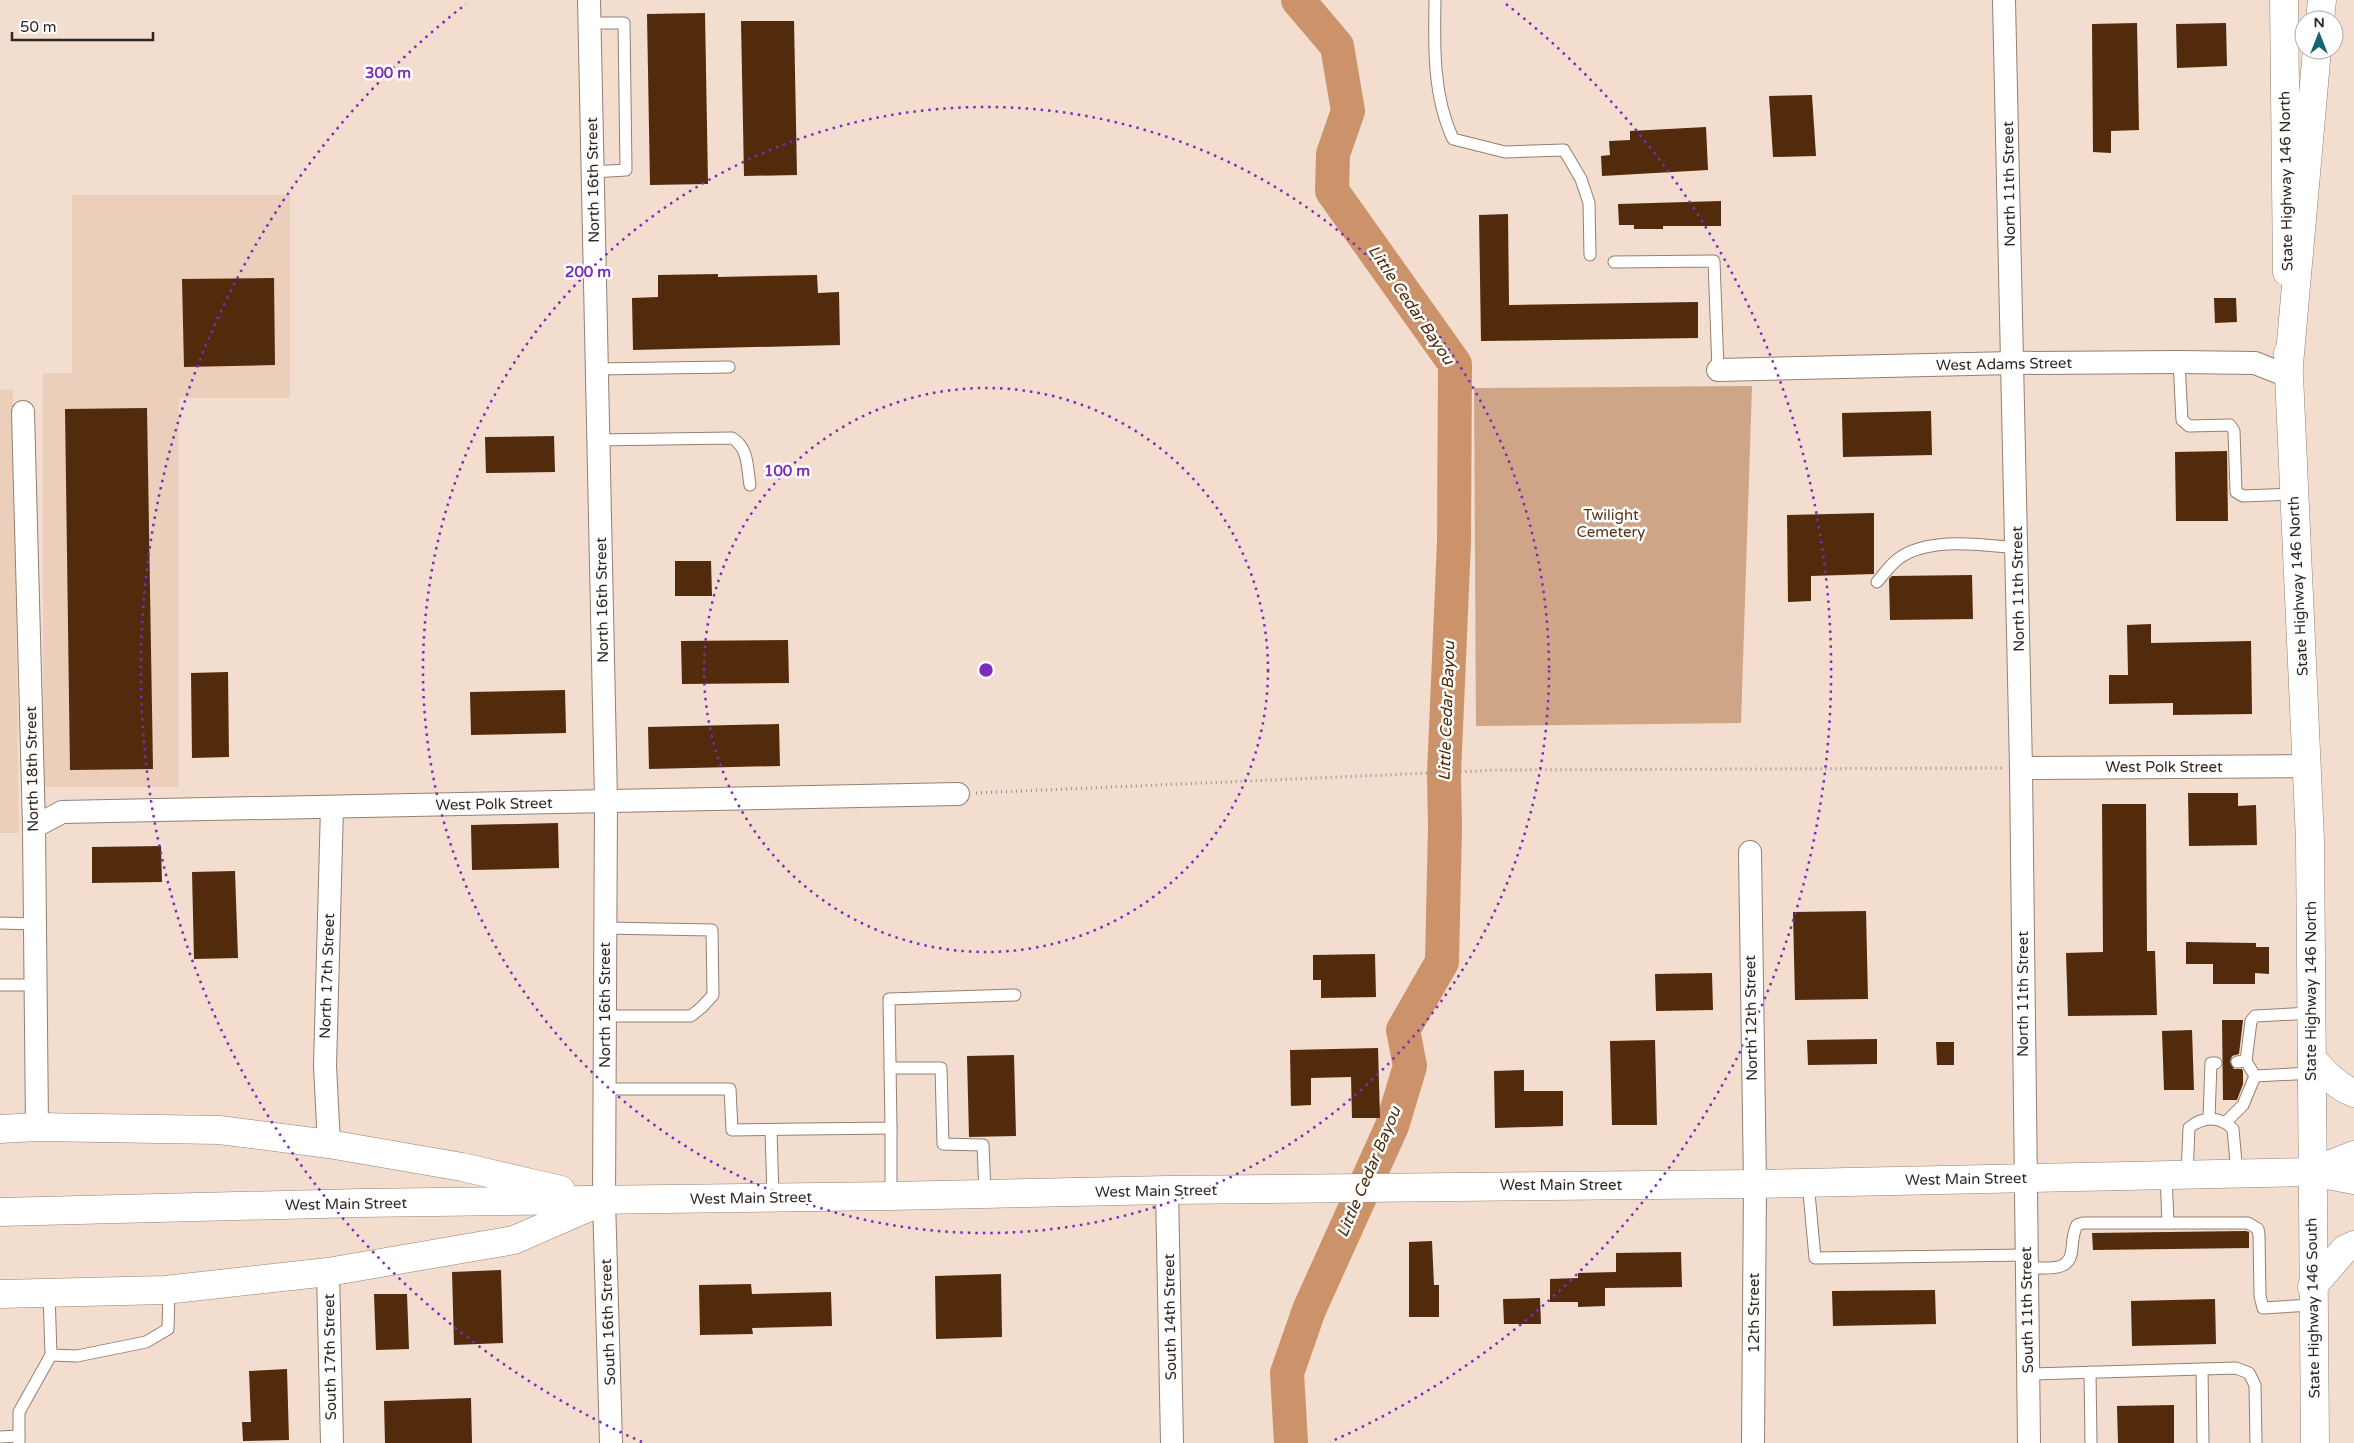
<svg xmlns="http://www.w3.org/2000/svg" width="2354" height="1443" viewBox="0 0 2354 1443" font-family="'Varela Round',sans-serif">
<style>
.built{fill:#ebcfbb}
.green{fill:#cfa587}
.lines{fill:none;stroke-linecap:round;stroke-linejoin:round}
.river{stroke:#cc936b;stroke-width:34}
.building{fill:#512b0b}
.service-casing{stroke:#948072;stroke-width:13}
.minor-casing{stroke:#948072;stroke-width:24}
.secondary-casing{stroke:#948072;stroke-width:29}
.motorway-casing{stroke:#948072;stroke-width:29}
.path{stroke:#9c8d82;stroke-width:3;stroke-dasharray:1 4;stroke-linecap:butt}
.service{stroke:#fff;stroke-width:11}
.minor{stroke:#fff;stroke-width:22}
.secondary{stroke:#fff;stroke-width:28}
.motorway{stroke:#fff;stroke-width:28}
.ring{fill:none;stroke:#7b2cbf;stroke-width:2.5;stroke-dasharray:2.5 5}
.labels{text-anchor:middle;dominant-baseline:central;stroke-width:5;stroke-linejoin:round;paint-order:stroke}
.street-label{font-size:15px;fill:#2f2721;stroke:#fff}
.park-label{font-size:15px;fill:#5a3315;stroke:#fff}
.water-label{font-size:16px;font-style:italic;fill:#4f2909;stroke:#fff}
.centre{fill:#7b2cbf;stroke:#fff;stroke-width:2.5}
.ring-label{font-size:15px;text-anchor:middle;font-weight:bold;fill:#7b2cbf;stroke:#fff;stroke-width:5;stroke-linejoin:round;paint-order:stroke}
</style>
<rect width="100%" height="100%" fill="#f2ddce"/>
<g class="built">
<path d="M72,195h218v203h-111v389h-136v-414h29z"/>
<path d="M13,389l6,444h-19v-443z"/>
</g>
<path class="green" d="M1752,386l-11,337 -265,3 -2,-338z"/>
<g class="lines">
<path class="river" d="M1291,1443l-4,-70 22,-63 83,-184 18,-60 -7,-36 39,-68 3,-135 -1,-53 10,-232 1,-178 -123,-173 1,-37 15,-43 -11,-65 -39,-46"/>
</g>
<g class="building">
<path d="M705,13l3,171 -58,1 -3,-171z"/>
<path d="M741,21h53l3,154 -53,1z"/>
<path d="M2137,23l2,107 -28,1v22l-18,-1 -1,-128z"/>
<path d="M2226,23l1,43 -50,2 -1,-44z"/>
<path d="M1812,95l4,61 -43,1 -4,-61z"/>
<path d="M1706,127l2,43 -106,6 -1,-20 9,-1 -1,-14 21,-1v-9z"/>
<path d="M1721,201v25h-58v3h-29v-4h-15l-1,-21z"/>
<path d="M1508,214l1,91 189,-3v36l-217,3 -2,-126z"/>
<path d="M718,274v3l99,-2 1,18 21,-1 1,53 -207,5 -1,-52 26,-1v-22z"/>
<path d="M274,278l1,87 -91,2 -2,-88z"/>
<path d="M2214,298h22l1,24 -22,1z"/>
<path d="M147,408l6,361 -83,1 -5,-361z"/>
<path d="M1931,411l1,44 -89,2 -1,-44z"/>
<path d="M554,436l1,36 -69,1 -1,-36z"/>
<path d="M2227,451l1,70h-52l-1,-69z"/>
<path d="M1874,513v61l-63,2v25l-23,1 -1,-87z"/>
<path d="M675,561h36l1,35h-37z"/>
<path d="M1972,575l1,44 -83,1 -1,-41 3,-3z"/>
<path d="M2151,624v19l100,-2 1,73 -79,1v-12l-64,1v-29h19l-1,-50z"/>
<path d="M788,640l1,43 -107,1 -1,-43z"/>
<path d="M228,672l1,85 -37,1 -1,-85z"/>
<path d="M565,690l1,43 -95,2 -1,-43z"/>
<path d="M779,724l1,42 -131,3 -1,-42z"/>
<path d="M2188,793h50v13l18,-1 1,40 -68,1z"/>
<path d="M2102,804h44l1,147h8l2,64 -89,1 -2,-63 37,-1z"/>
<path d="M558,823l1,45 -87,2 -1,-45z"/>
<path d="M161,846l1,36 -70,1v-36z"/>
<path d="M235,871l3,87 -44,1 -2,-87z"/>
<path d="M1866,911l2,88 -73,1 -2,-88z"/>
<path d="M2186,942l70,1v4h13v27l-14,-1v11h-42v-20h-27z"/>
<path d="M1375,954l1,43 -55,1v-18h-8v-25z"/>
<path d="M1712,973l1,37 -57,1 -1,-37z"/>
<path d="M2222,1020h21l-4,34 -7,2 -2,6 4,7h8l1,2v13l-6,16h-14z"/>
<path d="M2192,1030l2,60h-30l-2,-59z"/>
<path d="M1877,1039v25l-69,1 -1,-25z"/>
<path d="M1655,1040l2,85h-45l-2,-84z"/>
<path d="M1936,1042h18v23h-17z"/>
<path d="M1378,1048l2,70h-28l-1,-41 -40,1v27l-20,1 -1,-56z"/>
<path d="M1014,1055l2,81 -47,1 -2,-81z"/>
<path d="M1524,1070v21h39v35l-68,2 -1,-57z"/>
<path d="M2246,1231l3,1v16l-156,2 -1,-17z"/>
<path d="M1432,1241l2,44h5v32h-30v-75z"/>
<path d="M1681,1252l1,35 -77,1v18l-27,1v-5h-28v-23l28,-1v-5l38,-1v-19z"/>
<path d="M501,1270l2,73 -49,2 -2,-73z"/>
<path d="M1001,1274l1,63 -66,2 -1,-63z"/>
<path d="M751,1284l1,10 79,-2 1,34 -80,2 1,6 -53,1 -1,-50z"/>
<path d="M1935,1290l1,34 -103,2 -1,-35z"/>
<path d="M374,1294h33l2,55 -33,1z"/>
<path d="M1540,1298l1,26h-37l-1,-25z"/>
<path d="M2215,1299l1,45 -84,2 -1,-45z"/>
<path d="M287,1369l2,71 -46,1 -1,-19h9l-2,-51z"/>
<path d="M471,1398l1,45h-87l-1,-42z"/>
<path d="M2174,1405v38h-56l-1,-37z"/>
</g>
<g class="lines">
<defs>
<g id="service">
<path d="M1435,0c-1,47 -2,96 18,139l52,13 59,-2 17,29 8,24 1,52"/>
<path d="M590,23h34l2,147 -33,2"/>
<path d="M1614,262l100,-1 4,109"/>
<path d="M2179,362l3,58 7,6 41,-1 4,6 2,61 7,4 51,-2"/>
<path d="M597,369l132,-2"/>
<path d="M598,440l134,-2c17,10 15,30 18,47"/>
<path d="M1877,582c7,-8 13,-17 21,-23 30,-23 85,-14 119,-11"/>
<path d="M0,923l35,1"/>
<path d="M0,985h35"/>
<path d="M605,1016h86l11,-9 11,-12 -1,-65 -107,-2"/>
<path d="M2246,1061l5,-40 4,-5 57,-3"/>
<path d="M2237,1062l9,-1 9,15 57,-3"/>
<path d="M890,1068h51l2,76 40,1 2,49"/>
<path d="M604,1089h126l2,41 159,-2 -2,-129 126,-4"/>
<path d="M2209,1118l2,-55h5"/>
<path d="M2226,1122l17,-17 12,-29"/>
<path d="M891,1128v68"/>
<path d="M771,1130l2,67"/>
<path d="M2187,1175l2,-47c14,-12 31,-12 44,1l4,45"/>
<path d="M1808,1182l7,76 211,-3"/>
<path d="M2168,1223h80l10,6 1,6 1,61 3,12 49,-3"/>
<path d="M2026,1268c20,-1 45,6 46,-20 1,-8 1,-16 5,-23l6,-2h85l-2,-48"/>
<path d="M49,1293l2,62"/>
<path d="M2202,1369l1,74"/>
<path d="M2090,1372l1,71"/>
<path d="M2028,1374l208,-6 13,5 6,12 1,58"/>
<path d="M0,1437l19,-1"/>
<path d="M19,1443v-31l32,-57 26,1 69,-14 22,-13 1,-39"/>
</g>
<g id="minor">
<path d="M589,0l17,800 -2,400 7,243"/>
<path d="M2004,0l17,768 8,675"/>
<path d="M1718,370l295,-7 166,-1 76,1 33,13"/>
<path d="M23,412l11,415 3,300"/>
<path d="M2021,768l285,-2"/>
<path d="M34,827l28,-15 896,-18"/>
<path d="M1750,852l5,332 -2,259"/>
<path d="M329,1144l-4,-78 7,-259"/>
<path d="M1167,1190l5,253"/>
<path d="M328,1272l4,171"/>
</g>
<g id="secondary">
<path d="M2284,0l3,272"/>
<path d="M2288,353l22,487 5,603"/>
<path d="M2312,1059c13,14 24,27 42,34"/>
<path d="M0,1129l37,-2 182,3 110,14 133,23 99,23"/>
<path d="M2311,1172l43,-17"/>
<path d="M0,1212l360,-9 531,-7 276,-6 588,-6 556,-12 43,8"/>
<path d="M2312,1287l33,-38 9,-4"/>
<path d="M0,1294l165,-4 163,-18 186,-32 80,-35"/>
</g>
<g id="motorway">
<path d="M2320,20l2,-20"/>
<path d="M2288,376l29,-326"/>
</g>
</defs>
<use href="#service" class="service-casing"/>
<use href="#minor" class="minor-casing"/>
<use href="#secondary" class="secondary-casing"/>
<use href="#motorway" class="motorway-casing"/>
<path class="path" d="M976,793l522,-23 504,-2"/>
<use href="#service" class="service"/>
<use href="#minor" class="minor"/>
<use href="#secondary" class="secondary"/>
<use href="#motorway" class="motorway"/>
</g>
<g class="ring">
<circle cx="986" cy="670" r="282"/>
<circle cx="986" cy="670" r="563"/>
<path d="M642 1442A845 845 0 0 1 466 4M1506 4A845 845 0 0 1 1330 1442"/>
</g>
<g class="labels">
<g class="street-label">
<text transform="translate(593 180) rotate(-91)">North 16th Street</text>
<text transform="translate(2286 181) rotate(-91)">State Highway 146 North</text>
<text transform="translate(2009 184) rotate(-91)">North 11th Street</text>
<text transform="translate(2004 364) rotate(-1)">West Adams Street</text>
<text transform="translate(2298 586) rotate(-93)">State Highway 146 North</text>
<text transform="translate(2018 589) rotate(-91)">North 11th Street</text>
<text transform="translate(602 600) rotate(-91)">North 16th Street</text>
<text x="2164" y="767">West Polk Street</text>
<text transform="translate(32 769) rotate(-91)">North 18th Street</text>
<text transform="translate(494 804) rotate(-1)">West Polk Street</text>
<text transform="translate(327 976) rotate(-88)">North 17th Street</text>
<text transform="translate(2311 991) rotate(-90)">State Highway 146 North</text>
<text transform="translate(2023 994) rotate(-90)">North 11th Street</text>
<text transform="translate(605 1005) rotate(-90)">North 16th Street</text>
<text transform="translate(1751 1018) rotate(-91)">North 12th Street</text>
<text transform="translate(1966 1179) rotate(-1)">West Main Street</text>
<text x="1561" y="1185">West Main Street</text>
<text transform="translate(1156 1191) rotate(-1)">West Main Street</text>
<text transform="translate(751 1198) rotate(-1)">West Main Street</text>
<text transform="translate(346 1204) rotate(-1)">West Main Street</text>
<text transform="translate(2313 1308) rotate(-91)">State Highway 146 South</text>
<text transform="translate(2027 1310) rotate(-91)">South 11th Street</text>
<text transform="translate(1754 1313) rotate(-90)">12th Street</text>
<text transform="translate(1170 1317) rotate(-91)">South 14th Street</text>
<text transform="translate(608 1322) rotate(-92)">South 16th Street</text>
<text transform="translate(330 1357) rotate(-91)">South 17th Street</text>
</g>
<g class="park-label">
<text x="1611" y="515">Twilight<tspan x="1611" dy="17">Cemetery</tspan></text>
</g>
<g class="water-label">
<text transform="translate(1411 305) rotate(56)">Little Cedar Bayou</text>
<text transform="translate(1447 711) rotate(-88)">Little Cedar Bayou</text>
<text transform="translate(1369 1172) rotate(-67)">Little Cedar Bayou</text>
</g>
</g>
<circle cx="986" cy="670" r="8" class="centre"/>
<g class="ring-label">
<text x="388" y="78">300 m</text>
<text x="588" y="277">200 m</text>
<text x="787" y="476">100 m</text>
</g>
<g transform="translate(2319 35)"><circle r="24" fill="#ffffff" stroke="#aca9a6"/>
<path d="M0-4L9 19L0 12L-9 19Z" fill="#19656e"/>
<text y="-8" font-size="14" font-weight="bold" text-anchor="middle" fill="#2f2721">N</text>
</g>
<path d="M12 32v8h141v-8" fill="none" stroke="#2f2721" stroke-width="2.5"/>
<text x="20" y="32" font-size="15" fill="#2f2721" stroke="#ffffff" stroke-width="4" paint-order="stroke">50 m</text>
</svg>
